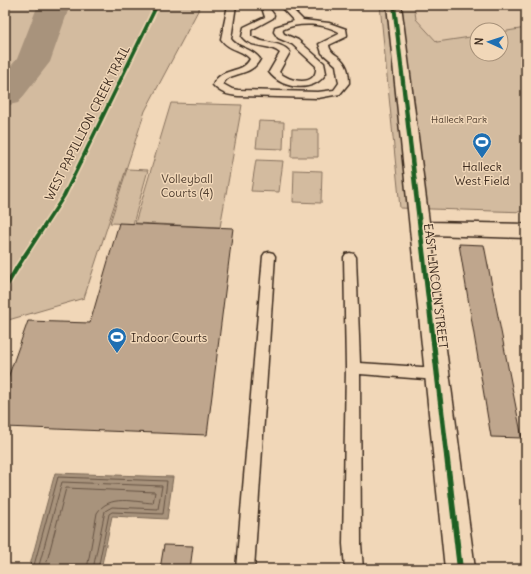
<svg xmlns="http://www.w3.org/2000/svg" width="531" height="574" viewBox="0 0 531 574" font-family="Delius,sans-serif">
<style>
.built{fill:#e2c8ab}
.green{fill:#d3bb9f;stroke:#87725e}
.water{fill:#a8937c;stroke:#7c6956}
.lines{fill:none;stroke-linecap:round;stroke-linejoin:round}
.shore{stroke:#675444;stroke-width:1}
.river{fill:#a8937c;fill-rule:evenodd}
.building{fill:#bfa68d;stroke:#3b2a1e}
.lane-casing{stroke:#3b2a1e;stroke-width:3}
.street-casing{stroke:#3b2a1e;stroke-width:3}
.lane{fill:#f1d7b8;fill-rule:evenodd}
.street{fill:#f1d7b8;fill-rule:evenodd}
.cycleway-casing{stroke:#f1d7b8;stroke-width:3}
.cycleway{fill:#1b5e20;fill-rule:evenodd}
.labels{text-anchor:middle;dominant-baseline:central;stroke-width:3;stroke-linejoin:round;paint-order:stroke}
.far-park-label{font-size:10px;fill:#524031;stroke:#f1d7b8}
.street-label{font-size:12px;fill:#3b2a1e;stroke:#f1d7b8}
.poi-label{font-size:12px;fill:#3b2a1e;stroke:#f1d7b8}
.park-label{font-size:12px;fill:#524031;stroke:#f1d7b8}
</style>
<rect width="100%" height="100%" fill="#f1d7b8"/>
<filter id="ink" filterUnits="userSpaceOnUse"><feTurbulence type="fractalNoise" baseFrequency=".025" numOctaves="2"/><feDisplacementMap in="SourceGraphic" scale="8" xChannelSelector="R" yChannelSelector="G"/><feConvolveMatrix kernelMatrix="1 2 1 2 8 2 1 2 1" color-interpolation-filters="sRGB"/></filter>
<g filter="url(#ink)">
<path class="built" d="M414,5h112v23l-25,4v-2h-24v6l-40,6 -21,-23z"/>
<g class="green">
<path d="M5,5h196l-56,106 -61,187 -79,23z"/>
<path d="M380,5h34l2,14 21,23 40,-6v18h24v-22l25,-4v184l-126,-4z"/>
<path d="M171,103l71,2 -22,122 -85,-4z"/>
<path d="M259,121l25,1 -1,27 -27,-1z"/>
<path d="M292,129h26v28h-27z"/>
<path d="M256,160l27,1 -4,31 -28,-1z"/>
<path d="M127,169l21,1 -15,54 -23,-1z"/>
<path d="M294,170l28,1 -1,32 -28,-1z"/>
</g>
<path class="water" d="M55,473l118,4 -6,42 -55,-3 -11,53h-72z"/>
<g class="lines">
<g class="shore">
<path d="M33,569l25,-92 109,4 -4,33 -51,-2 -3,2 -11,55"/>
<path d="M38,569l24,-87 100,4 -4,23 -46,-2 -7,4 -12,58"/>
<path d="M45,569l21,-81 89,4 -2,11c-19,-1 -44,-9 -56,10l-10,56"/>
</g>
<path class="river" d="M38,5h32l-20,57 -32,41 -13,3v-33l12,-14z"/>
</g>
<g class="building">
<path d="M119,223l114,5 -26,207 -202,-8v-41l23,-65 62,2z"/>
<path d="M459,244l25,1 38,193 -31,-1z"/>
<path d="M164,545l29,1 -3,23h-30z"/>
</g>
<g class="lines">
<defs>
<g id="lane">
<path d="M228,5h8l-5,34c7,10 20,8 29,20 -9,19 -32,12 -37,25l9,5 6,1 80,2 16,-2 5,-7 -3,-18 -14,-12 -3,-9 20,-10v-2c-16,-9 -41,-10 -57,-2l2,4 14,6 26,23 2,10c-11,20 -44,17 -57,-1l11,-19c-11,-10 -29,-4 -38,-16l2,-10 21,-10 -4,-12h8v3l5,7 -1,3 -22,12v6c11,9 29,4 39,16l-11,20c10,10 39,16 37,-6l-24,-22 -14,-6 -4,-6 1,-5 19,-6 -15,-16h9l15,15 26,3 17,6 1,6 -1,2 -17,8c1,8 7,9 12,14 7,7 8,15 8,24l-9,11 -22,4 -80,-2c-10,-1 -18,-3 -25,-11 8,-19 29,-10 37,-26 -8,-10 -21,-8 -29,-20z"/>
<path d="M269,252l4,1 2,3 -21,313h-18l27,-313 2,-3z"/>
<path d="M350,253l4,1 2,3 4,106 77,5 5,2 2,4 -2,4 -5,2 -77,-6 1,170 2,25h-18l-2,-25 3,-176 -2,-111 2,-3z"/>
</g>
<path id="street" d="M387,5h14l28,217 97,2v14l-95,-3 44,334h-30z"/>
</defs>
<use href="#lane" class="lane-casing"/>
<use href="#street" class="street-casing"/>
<use href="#lane" class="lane"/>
<use href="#street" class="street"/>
<defs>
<g id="cycleway">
<path d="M155,5h4l-93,191 -46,71 -13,22 -2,1v-6l11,-19 46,-69z"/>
<path d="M392,5h4l67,564h-6z"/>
</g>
</defs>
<use href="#cycleway" class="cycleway-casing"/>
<use href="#cycleway" class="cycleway"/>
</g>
</g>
<defs>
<symbol id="stadium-pin" viewBox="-11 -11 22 30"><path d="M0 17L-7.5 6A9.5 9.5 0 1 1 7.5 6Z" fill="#1f6fb2" stroke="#f1d7b8"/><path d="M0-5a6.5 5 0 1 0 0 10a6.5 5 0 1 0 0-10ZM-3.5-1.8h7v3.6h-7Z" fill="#fff"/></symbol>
</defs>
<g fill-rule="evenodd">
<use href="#stadium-pin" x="471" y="131" width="22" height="30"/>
<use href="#stadium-pin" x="106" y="326" width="22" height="30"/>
</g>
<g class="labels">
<g class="far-park-label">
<text x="459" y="119">Halleck Park</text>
</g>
<g class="street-label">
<text transform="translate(87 123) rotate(-63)">WEST PAPILLION CREEK TRAIL</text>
<text transform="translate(436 286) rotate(83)">EAST LINCOLN STREET</text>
</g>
<g class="poi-label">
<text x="482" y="166">Halleck<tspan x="482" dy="14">West Field</tspan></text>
<text x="131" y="337" text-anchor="start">Indoor Courts</text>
</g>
<g class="park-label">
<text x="187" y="178">Volleyball<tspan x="187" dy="14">Courts (4)</tspan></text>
</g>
</g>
<rect width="531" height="574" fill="none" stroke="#f1d7b8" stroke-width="20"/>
<rect x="10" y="10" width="511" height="554" fill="none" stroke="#3b2a1e" stroke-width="1.5" filter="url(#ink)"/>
<g transform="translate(489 42) rotate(273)"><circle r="19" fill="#f1d7b8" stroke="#a8927a"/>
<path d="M0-3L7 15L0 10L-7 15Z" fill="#1f6fb2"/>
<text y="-6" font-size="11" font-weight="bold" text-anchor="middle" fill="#3b2a1e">N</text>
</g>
</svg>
